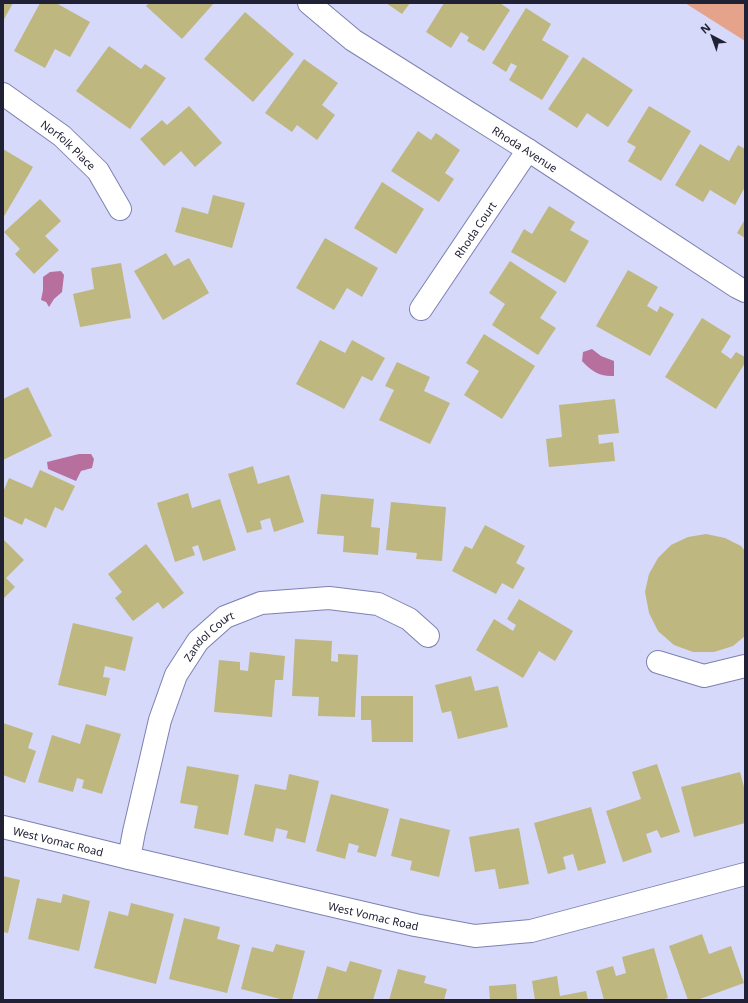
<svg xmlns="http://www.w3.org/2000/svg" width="748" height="1003" viewBox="0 0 748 1003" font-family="'Noto Sans',sans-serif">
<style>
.green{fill:#e4a38a}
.water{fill:#b76f9d}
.building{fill:#beb780}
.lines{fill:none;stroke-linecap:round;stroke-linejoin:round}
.minor-casing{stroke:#7e81b2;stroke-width:24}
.minor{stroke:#fff;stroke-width:22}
.labels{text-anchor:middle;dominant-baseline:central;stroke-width:4;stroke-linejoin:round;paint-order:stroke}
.street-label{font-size:11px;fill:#202134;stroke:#d6d9f9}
</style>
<rect width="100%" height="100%" fill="#d6d9f9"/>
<path class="green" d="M685,3h60v38z"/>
<g class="water">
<path d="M61,271l3,4 -2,17 -8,7 -5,8 -3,-5 -5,-2 2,-10v-13l7,-5z"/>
<path d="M592,349l9,7 13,5v15c-14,1 -23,-5 -32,-15l1,-9z"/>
<path d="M79,454h12l3,5 -2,9 -11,3 -5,10 -28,-12 -1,-7z"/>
</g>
<g class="building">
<path d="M3,3h10l-10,18z"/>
<path d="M40,3h16l34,19 -20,35 -15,-8 -10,19 -31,-17z"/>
<path d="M149,3h65l-32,36 -36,-33z"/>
<path d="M386,3h24l-8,11z"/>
<path d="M444,3h56l10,7 -26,41 -17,-10 2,-4 -8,-5 -10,16 -25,-16z"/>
<path d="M526,8l25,16 -9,16 27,16 -27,44 -33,-20 8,-14 -6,-3 -5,9 -14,-9z"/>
<path d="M245,12l49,42 -41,48 -49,-43z"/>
<path d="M109,46l32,23 4,-5 21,14 -36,51 -54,-38z"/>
<path d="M583,57l50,33 -25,37 -21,-14 -10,15 -29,-19z"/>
<path d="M304,59l34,24 -16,22 13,10 -18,25 -20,-15 -5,7 -27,-19z"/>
<path d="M189,106l33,37 -27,24 -14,-16 -17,15 -24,-27 22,-19 5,5z"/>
<path d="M649,106l42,25 -30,50 -33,-20 8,-14 -9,-5z"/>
<path d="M418,131l13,9 5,-7 24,17 -15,23 9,6 -15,23 -48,-31z"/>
<path d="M700,144l29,17 9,-16 7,4v38l-10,18 -25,-15 -7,12 -28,-17z"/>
<path d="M3,149l30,18 -30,51z"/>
<path d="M382,182l42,27 -28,45 -42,-26z"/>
<path d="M213,195l32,8 -13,45 -57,-16 7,-25 26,7z"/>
<path d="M40,199l21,22 -16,15 14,14 -25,24 -19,-20 5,-5 -16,-17z"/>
<path d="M549,206l26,16 -5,8 19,11 -24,42 -54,-31 13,-23 8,5z"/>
<path d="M745,219v19l-8,-5z"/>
<path d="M325,238l53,30 -16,29 -15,-9 -13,22 -38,-22z"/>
<path d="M166,253l8,13 15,-8 20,35 -46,27 -29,-49z"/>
<path d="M510,261l47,31 -17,26 16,10 -18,27 -46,-30 13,-21 -16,-11z"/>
<path d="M121,263l10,55 -51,9 -7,-33 21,-5 -3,-21z"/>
<path d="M628,270l30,17 -11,19 10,6 3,-6 14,8 -24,42 -54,-30z"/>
<path d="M702,318l29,18 -10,16 10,7 5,-7 9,5v6l-29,46 -51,-32z"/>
<path d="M484,334l51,32 -33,53 -38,-24 15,-24 -13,-8z"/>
<path d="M320,340l25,13 7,-13 33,18 -13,23 -10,-5 -18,33 -48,-25z"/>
<path d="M397,362l33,15 -6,14 26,12 -20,41 -51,-24 15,-30 -9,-4z"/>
<path d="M28,387l24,49 -49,24v-61z"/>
<path d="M615,399l4,34 -21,2 1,9 14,-2 2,19 -66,6 -3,-28 16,-2 -3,-32z"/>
<path d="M253,466l5,18 31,-9 15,47 -30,10 -4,-14 -10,3 2,8 -15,4 -19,-59z"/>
<path d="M40,470l35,16 -12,25 -8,-4 -9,21 -21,-10 -3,7 -19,-9v-24l6,-14 23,10z"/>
<path d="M188,493l4,15 28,-9 16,51 -33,11 -5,-16 -6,2 3,8 -20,7 -18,-59z"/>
<path d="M321,494l53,5 -3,28 9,1 -2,27 -35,-3 1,-16 -27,-2z"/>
<path d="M391,502l55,5 -4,54 -26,-2 1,-6 -31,-3z"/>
<path d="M485,525l40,21 -9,17 9,5 -12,21 -11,-6 -6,11 -44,-23 13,-25 7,3z"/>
<path d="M706,534l19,4 16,8 4,5v85l-12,10 -19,6h-21l-19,-7 -16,-14 -9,-18 -4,-21 4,-18 9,-16 13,-13 17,-8z"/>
<path d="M3,539l21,21 -18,18 9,9 -12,12z"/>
<path d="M146,544l38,49 -21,16 -5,-7 -25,19 -18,-23 7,-6 -14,-18z"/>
<path d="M519,599l54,32 -18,30 -16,-10 -16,27 -47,-28 18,-31 19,12 3,-6 -9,-6z"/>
<path d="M73,623l60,14 -8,34 -20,-5 -2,11 7,1 -4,18 -48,-11z"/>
<path d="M295,639l37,2 -1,20 7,1v-8l20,1 -3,62 -37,-1 1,-19 -27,-1z"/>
<path d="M250,652l35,4 -2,24h-8l-3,37 -58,-5 5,-52 21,2v8l8,1z"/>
<path d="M471,676l4,15 23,-5 10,41 -50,12 -7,-28 -9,2 -7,-28z"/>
<path d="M361,696h52v46h-41l-1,-22h-10z"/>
<path d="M3,723l30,10 -5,15 8,3 -11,32 -22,-8z"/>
<path d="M86,724l35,10 -19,60 -20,-6 2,-8 -7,-2 -4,14 -35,-10 14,-47 28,9z"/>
<path d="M657,764l23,68 -19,6 -4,-8 -11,4 6,18 -29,10 -17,-51 35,-12 -9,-27z"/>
<path d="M187,766l52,9 -11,60 -34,-7 4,-22 -18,-3z"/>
<path d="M740,772l5,19v32l-51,14 -13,-50z"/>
<path d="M289,774l30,7 -14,62 -19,-5 2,-7 -12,-3 -3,14 -29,-7 11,-51 31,6z"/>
<path d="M331,794l58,15 -13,48 -19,-5 2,-6 -10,-3 -4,16 -29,-8z"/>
<path d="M591,807l15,56 -28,8 -5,-17 -10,3 3,12 -18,5 -14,-51z"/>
<path d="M400,818l50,12 -11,47 -29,-7 2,-9 -21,-5z"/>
<path d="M519,828l10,56 -30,5 -4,-20 -20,3 -6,-35z"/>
<path d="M3,876l17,4 -12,53 -5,-1z"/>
<path d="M63,894l27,7 -11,50 -51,-12 9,-41 24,5z"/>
<path d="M131,903l43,11 -18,70 -62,-16 15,-57 19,5z"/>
<path d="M184,918l36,9 -3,12 23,6 -13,48 -58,-14z"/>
<path d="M702,934l7,20 22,-8 13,37 -47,17h-9l-19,-54z"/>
<path d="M276,944l29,7 -13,49h-8l-43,-11 11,-42 21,5z"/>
<path d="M654,948l14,50 -7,2h-57l-8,-29 17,-5 3,10 10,-3 -4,-16z"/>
<path d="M350,961l32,9 -9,30h-56l10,-34 19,6z"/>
<path d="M398,969l28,7 -2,7 23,6 -3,11h-55z"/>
<path d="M557,976l3,20 26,-5 2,9h-53l-3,-19z"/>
<path d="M516,984l1,16h-27l-1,-14z"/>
</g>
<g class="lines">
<defs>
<g id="minor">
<path id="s1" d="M309,3l44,37 175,110 209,137 8,4"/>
<path id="s2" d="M3,94l59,42 36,35 22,38"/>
<path id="s3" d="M421,309l107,-159"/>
<path d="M658,662l46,14 41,-10"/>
<path id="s4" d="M3,827l126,31 286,67 60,11 56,-5 214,-57"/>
<path id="s5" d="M129,858l5,-26 26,-112 16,-45 22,-34 27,-24 36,-14 68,-5 49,6 31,15 19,17"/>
</g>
</defs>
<use href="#minor" class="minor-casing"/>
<use href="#minor" class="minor"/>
</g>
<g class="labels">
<g class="street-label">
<text stroke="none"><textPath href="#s2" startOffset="83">Norfolk Place</textPath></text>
<text stroke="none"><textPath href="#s1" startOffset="261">Rhoda Avenue</textPath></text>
<text stroke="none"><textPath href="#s3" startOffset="96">Rhoda Court</textPath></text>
<text stroke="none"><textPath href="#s5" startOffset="241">Zandol Court</textPath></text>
<text stroke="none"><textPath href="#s4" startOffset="57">West Vomac Road</textPath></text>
<text stroke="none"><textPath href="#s4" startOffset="381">West Vomac Road</textPath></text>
</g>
</g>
<rect width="748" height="1003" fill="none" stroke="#202134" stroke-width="8"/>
<g transform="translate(712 36) rotate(319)" stroke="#d6d9f9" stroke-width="3" paint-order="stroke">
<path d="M0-3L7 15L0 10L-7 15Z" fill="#202134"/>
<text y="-6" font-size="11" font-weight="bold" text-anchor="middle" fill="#202134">N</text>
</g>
</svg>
